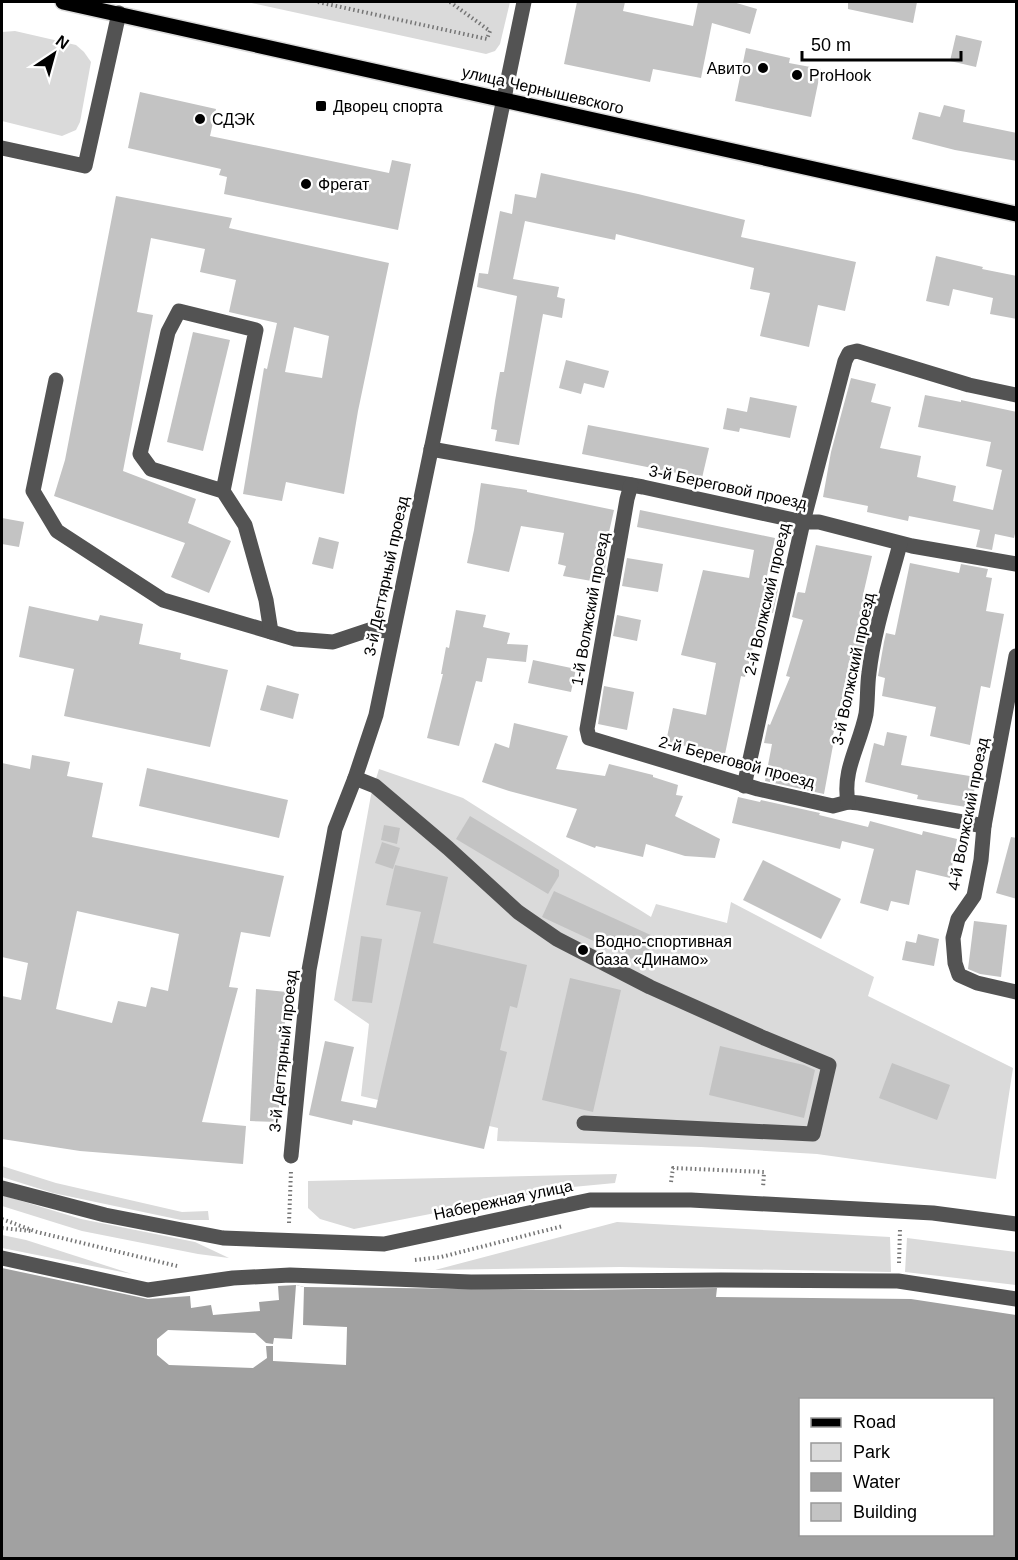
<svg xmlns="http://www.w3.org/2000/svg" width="1018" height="1560" viewBox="0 0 1018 1560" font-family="Helvetica,sans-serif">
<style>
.green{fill:#dadada}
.water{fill:#a1a1a1;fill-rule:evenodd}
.pier{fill:#fff}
.building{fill:#c3c3c3;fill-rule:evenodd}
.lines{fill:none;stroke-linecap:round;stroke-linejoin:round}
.major-casing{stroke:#dbdbdb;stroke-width:18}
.path{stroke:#757575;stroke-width:4;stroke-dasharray:1.5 3;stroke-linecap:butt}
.minor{stroke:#535353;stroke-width:15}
.major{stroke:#000;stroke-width:15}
.poi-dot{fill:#000;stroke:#fff;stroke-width:2}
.labels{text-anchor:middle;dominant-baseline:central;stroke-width:5;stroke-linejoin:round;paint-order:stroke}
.poi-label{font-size:16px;fill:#000;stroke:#fff;text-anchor:start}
.street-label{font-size:16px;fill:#000;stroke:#fff}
</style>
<rect width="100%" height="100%" fill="#fff"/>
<g class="green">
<path d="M247,2h263l-10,42 -5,7 -9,3z"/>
<path d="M15,31l61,14 8,7 7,10 -11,60 -4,8 -14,6 -60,-15v-89z"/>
<path d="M379,769l84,29 188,119 5,-13 71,19 4,-21 143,75 -6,19 145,72 -17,111 -179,-25 -116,-7 -204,-6 1,-13 -137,-32 8,-72 -35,-24 37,-205z"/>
<path d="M2,1166l54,17 126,29 26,-1 1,9h-28l-128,-27 -51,-16z"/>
<path d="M617,1174l-2,9 -53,5 -208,41 -34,-10 -12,-11v-27z"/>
<path d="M2,1195l79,24 114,23 34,16 -31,-4 -116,-23 -80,-25z"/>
<path d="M617,1222l273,15 1,35 -271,-5 -185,3z"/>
<path d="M2,1235l24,5 106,34 -130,-26z"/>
<path d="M907,1238l109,14v33l-111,-13z"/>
</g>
<path class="water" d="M2,1268l146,31 42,-3 1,12 20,-3 2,10 47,-4 -1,-9 20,-2 -1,-14 18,-1 8,2 273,3 140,-2 -1,9 195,2 105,16v243h-1014zM800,1400h192v134h-192z"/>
<path class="pier" d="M296,1285l8,2 -1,38 44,2 -1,38 -73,-4v-15h-7l1,12 -14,10 -84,-3 -12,-10v-16l11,-9 87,3 11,10 7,1 1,-6 18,1z"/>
<g class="building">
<path d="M577,2h48l-2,9 70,15 5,-24h35l24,7 -7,25 -38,-11 -11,55 -48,-9 -3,13 -86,-18z"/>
<path d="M848,2h69l-4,21 -65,-14z"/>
<path d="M956,35l26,6 -6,26 -26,-6z"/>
<path d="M746,48l44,10 -1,5 32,6 -10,48 -76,-16z"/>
<path d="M140,92l76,17 -6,27 179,37 3,-13 19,4 -13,66 -174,-36 3,-17 -8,-2 2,-6 -93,-21z"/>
<path d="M944,105l21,5 -2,12 54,11v28l-62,-11 -43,-11 7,-27 21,5z"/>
<path d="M541,173l97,21 107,26 -4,17 115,25 -11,49 -27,-6 -9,42 -49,-11 10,-43 -20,-4 4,-21 -138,-34 -1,6 -90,-19 -12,58 46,8 -2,10 8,2 -3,19 -19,-4 -24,131 -24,-4 2,-11 -6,-1 4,-28 5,-29h4l13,-76 -40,-9 2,-14 9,1 12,-63 12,3 3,-20 21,4z"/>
<path d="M116,196l116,22 -3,10 160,35 -31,148 -14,83 -58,-12 -4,19 -39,-7 21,-126 3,1 10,-46 -48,-11 7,-32 -36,-8 5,-23 -54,-11 -14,74 16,3 -30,156 73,28 -8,24 43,18 -22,52 -38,-16 14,-34 -131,-47 11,-36zM294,327l35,9 -7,42 -37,-6z"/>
<path d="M936,256l47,11 -1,2 35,7v43l-27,-5 3,-16 -40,-9 -4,17 -23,-5z"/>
<path d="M193,332l37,8 -27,111 -36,-9z"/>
<path d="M566,360l43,11 -5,17 -20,-5 -3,11 -22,-6z"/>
<path d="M851,378l25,6 -5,18 20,5 -11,41 41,8 -4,21 39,9 -3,15 40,9 9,-40 -16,-4 5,-24 -73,-15 7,-32 36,7v-2l56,12v113l-3,13 -19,-4 -3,16 -16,-3 4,-17 -71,-14 -1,5 -41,-9 1,-6 -45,-9 8,-45z"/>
<path d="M750,397l47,9 -7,32 -50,-10 -1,4 -16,-3 4,-21 20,4z"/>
<path d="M588,425l121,23 -7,30 -120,-24z"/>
<path d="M481,483l46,7v2l87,18 -10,44 3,1 -4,28 -40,-7 3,-10 -8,-2 6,-31 -43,-7 -12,46 -42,-9 7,-33z"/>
<path d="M640,510l135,28 -10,47 13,4 -5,24 -10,-2 -18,66 -4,-1 -16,78 -59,-12 7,-34 33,7 10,-52 -35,-8 22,-85 46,8 5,-28 -117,-23z"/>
<path d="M2,518l22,4 -5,25 -17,-3z"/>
<path d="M319,537l20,5 -6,27 -21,-5z"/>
<path d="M816,545l56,11 -9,39 6,2 -7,29 5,1 -8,45 -10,-2 -17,69 2,1 -10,54 -59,-13 7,-37 -8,-1 4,-19 2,1 20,-48 -4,-1 17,-56 -11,-3 5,-23 1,-2 7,1z"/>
<path d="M627,558l36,6 -5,28 -36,-6z"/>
<path d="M910,563l49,10 2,-9 27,5 -2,8 6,1 -6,33 18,3 -14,74 -9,-2 -11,59 -40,-9 6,-29 -54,-11 3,-18 -7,-2 6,-34 2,-9 9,2z"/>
<path d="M29,606l69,15 2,-6 43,9 -4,20 42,9 -1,6 48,11 -18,77 -146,-31 10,-47 -55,-12z"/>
<path d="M456,610l30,5 -3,12 27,6 -3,11 21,1 -2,17 -39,-4 -5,24 -6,-1 -17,65 -32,-8 16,-64h-2l5,-27 3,1z"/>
<path d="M617,615l24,5 -4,21 -24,-5z"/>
<path d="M533,660l43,9 -5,23 -43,-9z"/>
<path d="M267,685l32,9 -6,25 -33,-9z"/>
<path d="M604,686l30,6 -7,38 -29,-6z"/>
<path d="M514,723l54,13 -12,33 49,7 4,-12 44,11v2l25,8 -2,10 7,1 -8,20 45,23 -5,19 -30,-2 -39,-12 -3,13 -47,-11 -1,2 -29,-11 11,-28 -68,-18 -27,-9 13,-39 14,5z"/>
<path d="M887,732l20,4 -6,29 75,12 -4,31 -55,-9 1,-4 -53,-13 9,-39 10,3z"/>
<path d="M32,755l38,7 -3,14 36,7 -11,54 192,39 -14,61 -29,-5 -12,55 9,1 -36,134 44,4 -3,38 -163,-13 -78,-12v-143l19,4 7,-37 -26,-6v-194l28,6zM77,911l102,23 -11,57 -17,-4 -5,20 -28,-6 -6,22 -56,-14z"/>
<path d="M147,768l141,32 -9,38 -140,-32z"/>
<path d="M738,797l22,5 1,-2 59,13 -1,2 49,12 2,-6 52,14 1,-4 34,8 -7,39 -34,-8 -7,35 -18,-4 -3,10 -28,-8 14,-54 -32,-8 -2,8 -108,-26z"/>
<path d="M470,816l89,54v6l-11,18 -92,-55z"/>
<path d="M384,825l16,3 -3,16 -16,-4z"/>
<path d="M1011,837l6,1v61l-21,-6z"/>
<path d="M382,842l18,6 -7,21 -18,-6z"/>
<path d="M763,860l78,39 -20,40 -78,-39z"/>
<path d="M395,865l53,12 -15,66 94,22 -10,43 -7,-2 -10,44 7,2 -23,97 -131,-29 -1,5 -43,-10 16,-74 29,6 -13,54 35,7 45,-196 -35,-7z"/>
<path d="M554,891l101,46 -12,27 -101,-47z"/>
<path d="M974,921l33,4 -6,52 -21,-3 -12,-5z"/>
<path d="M918,934l21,5 -5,27 -32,-6 4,-19 10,2z"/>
<path d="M361,936l21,3 -10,64 -20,-2z"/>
<path d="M570,978l51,12 -28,122 -51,-12z"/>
<path d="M256,989l31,3 -9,130 -28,-1z"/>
<path d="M720,1046l84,19 11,5 -11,48 -95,-23z"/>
<path d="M892,1063l58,22 -13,35 -58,-22z"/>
</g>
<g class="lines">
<defs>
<path id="major" d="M63,2l953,212"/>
</defs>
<use href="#major" class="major-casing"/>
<g class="path">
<path d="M318,2l169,37 3,-8 -40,-29"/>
<path d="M671,1182l2,-14 91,4 -1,16"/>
<path d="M2,1219l35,13 140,34"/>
<path d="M289,1223l2,-52"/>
<path d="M2,1228l29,3"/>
<path d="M415,1260l26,-3 122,-31"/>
<path d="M899,1263l1,-34"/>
</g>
<g class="minor">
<path d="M2,148l83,18 34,-153"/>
<path d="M56,380l-23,111 24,40 106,69 132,39 38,3 36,-12 24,1"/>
<path d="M431,449l212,38 160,35h16l93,24 104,18"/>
<path d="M631,485l-4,14 -40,230 2,9 169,51 75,17 15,-4 11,1 125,23"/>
<path d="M223,491l-72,-22 -11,-15 28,-122 11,-21 77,19 -33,161 22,34 21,75 5,32"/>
<path d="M1016,656l-32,170 -3,34 -7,36 -16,23 -5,19 2,25 4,12 18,8 39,9"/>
<path d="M355,778l20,8 73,62 70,64 39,27 93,48 114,51 65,27 -16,69 -229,-11"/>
<path d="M744,786l59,-264 42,-161 4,-8 8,-2 112,34 47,10"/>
<path d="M848,802c-6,-32 12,-57 18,-88 2,-14 1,-28 3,-41 5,-44 20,-87 31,-129"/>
<path d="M291,1156l18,-186 26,-141 20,-51 21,-63 148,-713"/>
<path d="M2,1188l103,27 118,23 161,6 206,-44h101l242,13 83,11"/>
<path d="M2,1258l146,32 85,-12 57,-3 181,7 250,-2 177,1 118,18"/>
</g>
<use href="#major" class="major"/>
</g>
<g class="poi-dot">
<circle cx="763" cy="68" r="6"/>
<circle cx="797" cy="75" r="6"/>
<rect x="315" y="100" width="12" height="12" rx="3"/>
<circle cx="200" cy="119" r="6"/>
<circle cx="306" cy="184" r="6"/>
<circle cx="583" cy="950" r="6"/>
</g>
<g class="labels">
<g class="poi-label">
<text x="751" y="68" text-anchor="end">Авито</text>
<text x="809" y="75">ProHook</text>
<text x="333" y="106">Дворец спорта</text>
<text x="212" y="119">СДЭК</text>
<text x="318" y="184">Фрегат</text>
<text x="595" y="941">Водно-спортивная<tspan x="595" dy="18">база «Динамо»</tspan></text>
</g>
<g class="street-label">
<text transform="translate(543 90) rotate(13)">улица Чернышевского</text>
<text transform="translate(728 487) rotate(12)">3-й Береговой проезд</text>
<text transform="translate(386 576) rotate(-78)">3-й Дегтярный проезд</text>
<text transform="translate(767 599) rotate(-77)">2-й Волжский проезд</text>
<text transform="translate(590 609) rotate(-80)">1-й Волжский проезд</text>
<text transform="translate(853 669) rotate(-78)">3-й Волжский проезд</text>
<text transform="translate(737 762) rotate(15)">2-й Береговой проезд</text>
<text transform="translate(968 814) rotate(-79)">4-й Волжский проезд</text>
<text transform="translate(283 1051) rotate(-84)">3-й Дегтярный проезд</text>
<text transform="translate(503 1200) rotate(-12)">Набережная улица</text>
</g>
</g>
<rect width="1018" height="1560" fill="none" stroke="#000000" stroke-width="6"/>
<rect x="799" y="1398" width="195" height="138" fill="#ffffff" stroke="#999999" stroke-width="1.5"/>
<rect x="811" y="1418" width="30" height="9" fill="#000000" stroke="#999999" stroke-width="1.5"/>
<text x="853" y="1428" font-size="18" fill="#000000">Road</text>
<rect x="811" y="1443" width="30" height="18" fill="#dadada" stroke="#999999" stroke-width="1.5"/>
<text x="853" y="1458" font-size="18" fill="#000000">Park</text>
<rect x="811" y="1473" width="30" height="18" fill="#a1a1a1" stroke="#999999" stroke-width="1.5"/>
<text x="853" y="1488" font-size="18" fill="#000000">Water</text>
<rect x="811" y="1503" width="30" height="18" fill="#c3c3c3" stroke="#999999" stroke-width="1.5"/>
<text x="853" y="1518" font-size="18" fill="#000000">Building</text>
<g transform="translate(54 54) rotate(36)" stroke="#ffffff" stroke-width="4.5" paint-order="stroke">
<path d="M0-4.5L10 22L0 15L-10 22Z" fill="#000000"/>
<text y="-9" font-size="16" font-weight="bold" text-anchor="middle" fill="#000000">N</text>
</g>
<path d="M802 51v9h159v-9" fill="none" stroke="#000000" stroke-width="3"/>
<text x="811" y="51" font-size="18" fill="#000000" stroke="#ffffff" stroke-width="4.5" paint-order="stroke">50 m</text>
</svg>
